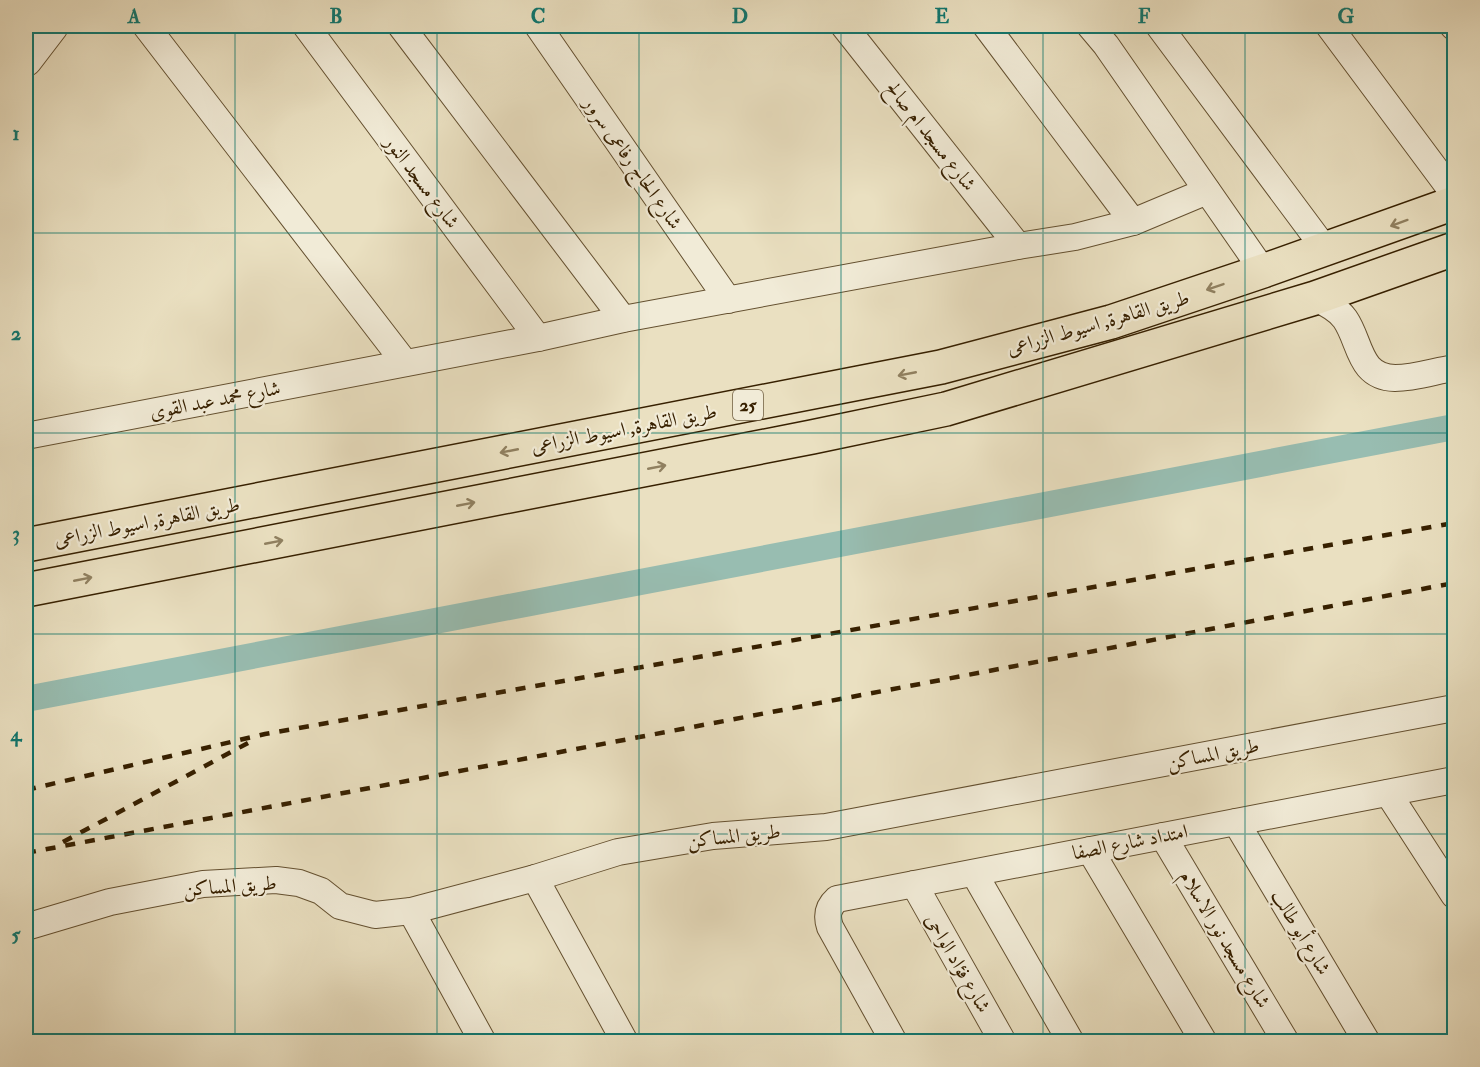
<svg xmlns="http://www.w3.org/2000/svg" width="1480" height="1067" viewBox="0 0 1480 1067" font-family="'IM FELL Double Pica',Amiri,serif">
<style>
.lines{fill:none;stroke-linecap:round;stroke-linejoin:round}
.canal{stroke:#98bdb1;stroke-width:26}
.minor-casing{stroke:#645030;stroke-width:28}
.tertiary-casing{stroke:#645030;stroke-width:34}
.trunk-casing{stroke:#372000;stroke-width:36}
.minor{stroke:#f1ebd7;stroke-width:26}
.tertiary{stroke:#f1ebd7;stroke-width:32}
.trunk{stroke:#eae0c1;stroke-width:33}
.rail{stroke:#372000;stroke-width:4.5;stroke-dasharray:10 10;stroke-linecap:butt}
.oneway{stroke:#908060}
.grid{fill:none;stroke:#0f766e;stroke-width:1.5;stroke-opacity:0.55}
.labels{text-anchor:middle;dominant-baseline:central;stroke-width:4.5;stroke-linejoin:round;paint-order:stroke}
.shield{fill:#f1ebd7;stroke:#6f5d40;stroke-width:1.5}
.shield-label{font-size:18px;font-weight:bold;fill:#372000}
.street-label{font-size:20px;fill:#372000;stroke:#f1ebd7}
.neatline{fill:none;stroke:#0f766e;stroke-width:2}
.grid-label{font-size:20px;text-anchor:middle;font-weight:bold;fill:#0f766e}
</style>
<rect width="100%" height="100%" fill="#eae0c1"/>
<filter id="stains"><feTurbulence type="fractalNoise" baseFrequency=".00333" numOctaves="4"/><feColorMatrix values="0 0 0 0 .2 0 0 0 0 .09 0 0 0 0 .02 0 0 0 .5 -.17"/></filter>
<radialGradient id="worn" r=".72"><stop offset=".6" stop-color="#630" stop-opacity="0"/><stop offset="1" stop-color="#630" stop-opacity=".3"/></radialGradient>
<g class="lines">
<path class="canal" d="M26,699l1428,-272"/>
<defs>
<g id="minor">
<path d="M146,26l259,337"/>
<path d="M306,26l232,312"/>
<path d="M401,26l222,293"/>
<path d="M538,26l190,274"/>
<path d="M844,26l174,220"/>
<path d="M986,26l147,196"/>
<path d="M1090,26l16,19 157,226"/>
<path d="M1159,26l166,223"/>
<path d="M1329,26l125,168"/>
<path d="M1453,26l1,1"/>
<path d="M1315,298c11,5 23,11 30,21 16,23 13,58 50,59 20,0 40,-7 59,-10"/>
<path d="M26,436l512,-98 85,-19 395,-73 57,-9 58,-15 74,-31"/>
<path d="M1388,793l66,102"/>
<path d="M1236,822l131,220"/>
<path d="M1163,836l123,206"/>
<path d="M1090,850l114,192"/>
<path d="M974,873l97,169"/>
<path d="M535,878l90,164"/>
<path d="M914,884l89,158"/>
<path d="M411,911l72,131"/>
<path d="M26,927l84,-25 93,-18 73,-4 23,3 22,8 19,15 35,9 36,-4 124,-33 83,-26 95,-16 113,-9 628,-119"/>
<path d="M894,1042l-64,-115c-4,-12 -2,-20 7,-28l617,-119"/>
</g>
<path id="tertiary" d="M26,60l26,-34"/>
<g id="trunk">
<path d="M26,545l915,-178 170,-45 152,-51 191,-68"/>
<path d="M26,590l786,-153 134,-28 369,-111 139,-49"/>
</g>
</defs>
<use href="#minor" class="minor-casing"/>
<use href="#tertiary" class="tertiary-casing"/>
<use href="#trunk" class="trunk-casing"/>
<use href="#minor" class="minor"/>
<use href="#tertiary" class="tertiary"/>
<use href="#trunk" class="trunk"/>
<g class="rail">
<path d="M26,790l239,-56 1189,-211"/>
<path d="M63,842l185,-99"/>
<path d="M26,853l1428,-270"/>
</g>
</g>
<defs><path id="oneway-shaft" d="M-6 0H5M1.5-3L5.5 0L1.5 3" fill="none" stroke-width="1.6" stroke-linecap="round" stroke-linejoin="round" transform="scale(1.5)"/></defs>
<g class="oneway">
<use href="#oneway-shaft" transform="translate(1399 223) rotate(160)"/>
<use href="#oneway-shaft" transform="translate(1215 287) rotate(161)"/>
<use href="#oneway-shaft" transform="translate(907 374) rotate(169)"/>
<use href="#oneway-shaft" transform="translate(509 451) rotate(169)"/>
<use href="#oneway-shaft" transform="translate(657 467) rotate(-11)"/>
<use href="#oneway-shaft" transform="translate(466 504) rotate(-11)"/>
<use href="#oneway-shaft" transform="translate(274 542) rotate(-11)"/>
<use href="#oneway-shaft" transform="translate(83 579) rotate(-11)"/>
</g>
<path class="grid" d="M235,26v1016M437,26v1016M639,26v1016M841,26v1016M1043,26v1016M1245,26v1016M26,233h1428M26,433h1428M26,634h1428M26,834h1428"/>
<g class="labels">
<rect class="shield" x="733" y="390" width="30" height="30" rx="4.5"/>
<g class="shield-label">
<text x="748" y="405">25</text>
</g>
<g class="street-label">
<text transform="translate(931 136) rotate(52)">شارع مسجد ام صالح</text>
<text transform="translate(633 163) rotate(55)">شارع الحاج رفاعى سرور</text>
<text transform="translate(422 182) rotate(53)">شارع مسجد النور</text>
<text transform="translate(1098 323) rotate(-16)">طريق القاهرة, اسيوط الزراعى</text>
<text transform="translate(215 400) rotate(-11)">شارع محمد عبد القوى</text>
<text transform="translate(624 429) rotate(-11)">طريق القاهرة, اسيوط الزراعى</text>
<text transform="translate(147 522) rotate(-11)">طريق القاهرة, اسيوط الزراعى</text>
<text transform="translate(1213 754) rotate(-11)">طريق المساكن</text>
<text transform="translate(734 836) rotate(-6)">طريق المساكن</text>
<text transform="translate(1130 842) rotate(-11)">امتداد شارع الصفا</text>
<text transform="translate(230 886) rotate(-4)">طريق المساكن</text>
<text transform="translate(1301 932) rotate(59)">شارع أبو طالب</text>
<text transform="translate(1225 939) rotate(59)">شارع مسجد نور الاسلام</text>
<text transform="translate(958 963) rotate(60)">شارع فؤاد الواحى</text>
</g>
</g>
<rect width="1480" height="1067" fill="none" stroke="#eae0c1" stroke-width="66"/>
<rect x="33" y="33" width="1414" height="1001" class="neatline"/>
<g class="grid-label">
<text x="134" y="23">A</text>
<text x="336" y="23">B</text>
<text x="538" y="23">C</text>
<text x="740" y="23">D</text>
<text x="942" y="23">E</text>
<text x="1144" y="23">F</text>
<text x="1346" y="23">G</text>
<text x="16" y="140">1</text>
<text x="16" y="340">2</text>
<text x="16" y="540">3</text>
<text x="16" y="741">4</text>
<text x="16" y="941">5</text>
</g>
<rect width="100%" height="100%" filter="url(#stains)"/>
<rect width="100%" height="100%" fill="url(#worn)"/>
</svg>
